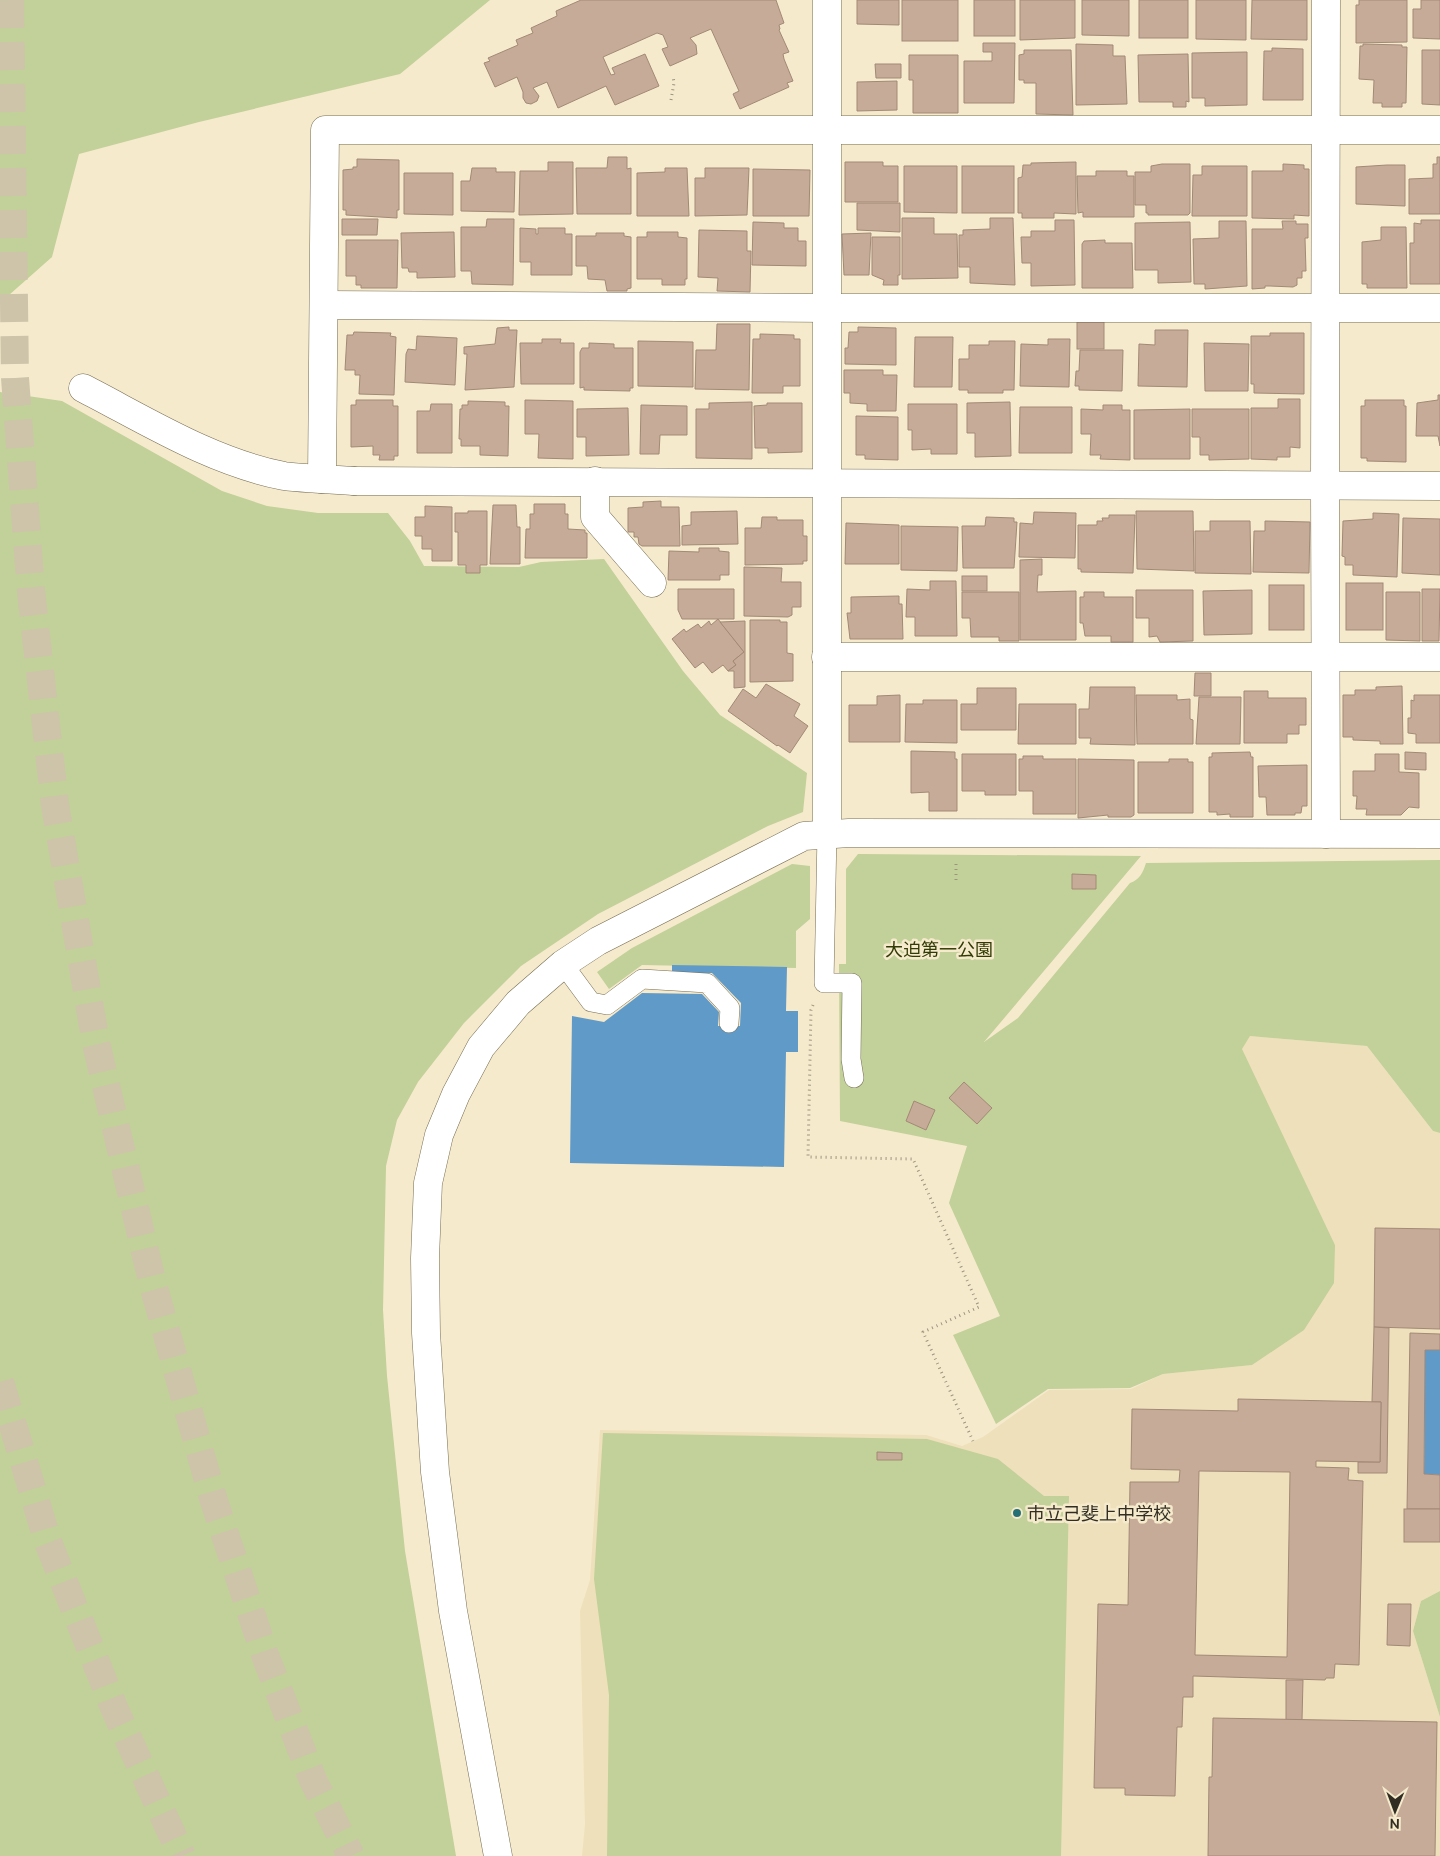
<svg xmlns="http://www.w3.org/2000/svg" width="1440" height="1856" viewBox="0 0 1440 1856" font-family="Ubuntu,'Noto Sans JP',sans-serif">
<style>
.built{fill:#eee0bb}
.green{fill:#c2d099}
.water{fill:#609ac9}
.building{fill:#c6ab98;stroke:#a28977;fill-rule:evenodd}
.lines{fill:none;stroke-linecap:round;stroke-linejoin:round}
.highway-tunnel{stroke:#cec4aa;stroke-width:28;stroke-dasharray:28 14;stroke-linecap:butt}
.lane-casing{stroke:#766c52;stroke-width:20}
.street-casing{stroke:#766c52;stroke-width:29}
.secondary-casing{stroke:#766c52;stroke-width:29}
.path{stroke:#9c947f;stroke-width:3;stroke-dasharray:1 4;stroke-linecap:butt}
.lane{stroke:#fff;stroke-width:19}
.street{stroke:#fff;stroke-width:28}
.secondary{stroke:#fff;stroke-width:28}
.poi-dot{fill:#257075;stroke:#f5eacc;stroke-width:2}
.labels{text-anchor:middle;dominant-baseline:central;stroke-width:5;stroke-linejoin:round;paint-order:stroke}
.park-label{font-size:18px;fill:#313b05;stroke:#f5eacc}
.poi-label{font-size:18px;fill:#312d22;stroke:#f5eacc;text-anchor:start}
</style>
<rect width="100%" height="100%" fill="#f5eacc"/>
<path class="built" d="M1250,1036l117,10 66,85 7,2v458l-19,10 -8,30 27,86v139h-858l3,-32 -5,-213 10,-31 10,-150 326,5 36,11 21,-9 66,-47 82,-1 32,-15 89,-9 83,-120 -94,-196z"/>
<g class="green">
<path d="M0,0h490l-90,74 -201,48 -120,32 -27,103 -52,46z"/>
<path d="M0,392l62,9 160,90 45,15 51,7h70l22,28 14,25 95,1 22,-5 63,-3 79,112 37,44 87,58 -4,39 -35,14 -170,88 -77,52 -57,57 -46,59 -21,38 -11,46 -3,144 4,66 18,175 51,305h-456z"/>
<path d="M858,854l283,2 -157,186 34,-24 112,-135c9,-3 13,-10 16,-20l294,-3v273l-7,-2 -66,-85 -117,-10 -8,13 93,196 -1,38 -30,47 -52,35 -89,9 -33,14 -82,1 -52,35 -43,-89 47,-19 -51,-113 18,-57 -127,-25 -1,-157h7v-95z"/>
<path d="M792,864l18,2v53l-14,12v37l-154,-3 -33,24 -12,-17 35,-24z"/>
<path d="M603,1433l324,6 71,20 46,37h25l-8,360h-454l2,-161 -15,-116z"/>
<path d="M1440,1591v126l-27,-86 8,-30z"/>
</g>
<g class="water">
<path d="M672,965l115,2 -1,44h12v41h-12l-2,115 -214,-4 2,-147 32,6 38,-29 60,1 17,18 -1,14h22l1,-23 -29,-30h-40z"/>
<path d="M1425,1350h15v125l-16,-1z"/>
</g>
<g class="building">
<path d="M581,0h195l8,23 -5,2 1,4 -1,1 10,22 -6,2 1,5 9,22 -6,2 2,4 -49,22 -7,-15 6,-3 -28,-62 -21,9 6,7 1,9 -27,12 -8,-17 6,-2 -5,-12 -6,-2 -54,24 8,18 4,-1 -3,-6 33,-14 14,32 -44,19 -9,-19 -48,22 -11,-26 -14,6 6,8 -2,5 -6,3 -5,-1 -3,-5v-6l-6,-15 -22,10 -11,-24 6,-2 -2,-3 30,-13 -2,-5 17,-7 -2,-5 26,-12 -1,-5z"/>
<path d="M857,0h42v25l-42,-1z"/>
<rect x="902" y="0" width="56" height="41"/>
<rect x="974" y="0" width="41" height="36"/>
<path d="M1020,0h55v38l-55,2z"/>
<path d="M1082,0h47v36l-47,-1z"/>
<rect x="1139" y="0" width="49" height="38"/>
<path d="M1196,0h50v40l-50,-1z"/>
<path d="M1252,0h55v40l-56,-1z"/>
<path d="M1359,0h48v42l-51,1v-38h3z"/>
<path d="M1421,0h19v39l-27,-1v-29h8z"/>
<path d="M983,43h32l-1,60h-50v-42h28v-9h-9z"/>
<path d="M1076,44l37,1v11h12l2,48 -51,1z"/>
<path d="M1363,44l39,1v2h5l-1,56h-4v4h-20v-4h-9l1,-23 -15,-1 1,-33h3z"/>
<path d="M1272,48l31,1v51h-40l1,-49h8z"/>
<path d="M1024,50h47l2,65 -37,-1v-31h-12v-3h-5v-25l5,-1z"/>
<path d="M1422,50h18v55l-18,-1z"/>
<path d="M1247,52v53l-42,1v-8h-13v-45z"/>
<path d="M1188,54l1,48 -3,-1v6h-13v-5h-34l-1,-47z"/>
<path d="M909,55h49v58h-45v-33h-4z"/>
<path d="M875,64h26v14h-25z"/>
<path d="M897,81v29l-40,1v-29z"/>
<path d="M608,157h19v12l4,-1v46h-54l-1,-46h31z"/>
<path d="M1437,157h3v57h-31v-35l24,-1v-14h4z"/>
<path d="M357,159l42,1v50h-2v8l-51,-3v-5h-3v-40l10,-1v-2h4z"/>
<path d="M548,162h25v52l-54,1 1,-44h28z"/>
<path d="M845,162h38v4h15v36h-53z"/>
<path d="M1076,162v52l-22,-1v5h-32v-5h-4v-35l4,-1 1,-12h8v-2z"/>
<path d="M1162,164h28v49l-2,2h-40v-2h-2v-8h-11v-33h16v-6z"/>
<path d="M1283,164l21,1v4h5v47l-15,-1v4l-42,-1v-47h31z"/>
<path d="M1387,165h18v41l-49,-2v-37z"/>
<path d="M904,166h53v47l-53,-1z"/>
<rect x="962" y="166" width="52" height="47"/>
<path d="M1202,166h45v50h-55l1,-41h9z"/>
<path d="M472,168h24v4h19l-1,40 -53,-1v-30h9z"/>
<path d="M665,168h22l2,48h-52v-43l28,-1z"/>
<path d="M705,168h44l-2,47 -52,1v-38h10z"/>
<path d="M753,169l57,1 -1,46h-56z"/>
<path d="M1096,171h31v5h7v41h-51v-5l-5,1 -1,-37h19z"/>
<path d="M404,173h49v42l-49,-1z"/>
<path d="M857,203h43v29l-43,-2z"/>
<path d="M902,218h32v16h23l1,44 -56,1z"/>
<path d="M990,218h23l2,67 -45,-2v-16h-11v-32h4v-5l27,-1z"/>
<path d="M342,219h36l-1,16h-35z"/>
<path d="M487,219h27l-1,66 -41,-1 -1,-13h-10v-44h25z"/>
<path d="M1055,220h19l1,65 -44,1v-23h-9l-1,-26h10v-6h24z"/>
<path d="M1421,220h19v64h-30v-41h4v-20l7,1z"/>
<path d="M1219,221h27l1,65 -42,3v-5h-11l-1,-45 26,-1z"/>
<path d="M1282,221h14v3h12v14h-3l1,33h-4v7h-5v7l-4,2 -23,-1h-5v2l-13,1v-60h31z"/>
<path d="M753,222l31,1v5h14v13h8v25l-54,-1z"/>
<path d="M1190,222l1,60 -33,1v-13h-23v-47z"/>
<path d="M1381,227h25l1,61h-40v-4h-5v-42l19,-2z"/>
<path d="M520,228l16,1v5h2v-6h27v6h7v41h-41v-13h-11z"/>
<path d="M699,230l48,1v20h4l-1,41 -33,-1 1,-13 -20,-1z"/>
<path d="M454,232l1,45 -38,1v-6h-8l-1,-4h-6l-1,-35z"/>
<path d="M647,232h31v5l9,1v41h-2v6h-23v-6h-25v-42h10z"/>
<path d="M596,233h28v3l7,1v51l-4,1v2h-20l-2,-11 -17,-1 -1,-13h-11v-30h20z"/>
<path d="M871,233l-2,42h-25l-2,-41z"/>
<path d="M872,237h28v38h-2v10h-15l1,-5 -12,-5z"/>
<path d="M346,240h52l-1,48h-36v-3h-5v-9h-10z"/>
<path d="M1105,240v3h27l1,45h-51v-44l2,-3z"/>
<rect x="1077" y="322" width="27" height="27"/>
<path d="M717,324h33l-1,66 -54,-1 1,-39h20z"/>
<path d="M509,327v3h8l-3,57 -49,3 2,-36h-3v-7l31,-3 2,-16z"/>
<path d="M858,327l38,1v37l-51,-1v-16h3l1,-16h9z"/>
<path d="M1155,330h33l-1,57 -49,-1 1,-42 16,1z"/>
<path d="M354,332l37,1 -1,3 6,1 -2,58 -35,-1 1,-19h-5v-5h-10l2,-35h6z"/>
<path d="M1270,333h34v61l-50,-1v-9h-3v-48h19z"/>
<path d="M760,334l34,1v4h6v47h-17v7h-31l1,-54h7z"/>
<path d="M417,336l40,2 -2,47 -50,-3 1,-28 2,-5 8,1z"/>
<path d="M915,337h38l-1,50h-38z"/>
<path d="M542,339h19l-1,4h14v41h-53l-1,-41h22z"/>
<path d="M1048,339h22l-1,48 -49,-1 1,-42 27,1z"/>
<path d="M638,341l55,1v45l-55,-1z"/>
<path d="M989,341h26l-1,49h-11v3h-35v-3h-9v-31h10v-14h20z"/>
<path d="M589,343l25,1v4h19v40h-3v3l-46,-1v-3l-4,1v-36l2,-4h7z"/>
<path d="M1204,343l45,1 -1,47h-43z"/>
<path d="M1080,350h43l-1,41 -43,-1v-4h-4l1,-15h3z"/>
<path d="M844,370h39v5h14l-1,36h-29v-7l-17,-1v-10h-6z"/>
<path d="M1438,395h2v51l-2,-10h-22l1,-33 21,-3z"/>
<path d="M1278,399h22v49l-10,-1v10h-13v3l-26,-1v-51h27z"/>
<path d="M356,400h37v6h5v50h-4v4h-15l1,-5h-7v-9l-22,1v-42h5z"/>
<path d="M525,400l48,1v58l-35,-1 1,-24h-14z"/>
<path d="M1365,400h39v6h2v56l-39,-1v-3h-6v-52h4z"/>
<path d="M468,401l37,1v4h4l-1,50 -28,-1v-9h-19v-7h-2l1,-30h2v-4h6z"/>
<path d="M752,402v57l-56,-1v-49h13v-6z"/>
<path d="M1010,402l1,54 -36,1v-24h-8v-30z"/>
<path d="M767,403h35v49l-34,1v-5h-13l-1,-42 13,-1z"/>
<path d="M431,404h21v49h-35v-42h13z"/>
<path d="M908,404h49v50h-26v-5l-19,1v-20h-4z"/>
<path d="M641,405l46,1v29h-27l-1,19h-19z"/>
<path d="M1103,405h19v5h8v50l-30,-1 1,-4h-11l1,-21h-10v-25l22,1z"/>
<path d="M1020,407h52v46h-53z"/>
<path d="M628,408l1,47 -43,1v-19h-9v-28z"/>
<path d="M1190,409v50h-56v-49z"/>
<path d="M1192,409h57v50l-40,1v-5h-9v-18h-8z"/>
<path d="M856,416l42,1v43l-33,-1v-4h-9z"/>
<path d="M661,501v6h18l1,39h-38l-3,-2 -1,-7h-4v-5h-6v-24l15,-1v-5z"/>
<path d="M534,504h31v10h3v15l17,1v3h2v25h-62l1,-29h4v-15h4z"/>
<path d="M493,505h23l1,22h3v37h-30z"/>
<path d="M425,506l27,1v54h-20v-12h-10v-13h-7v-19h10z"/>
<path d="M468,511h19v54h-7v8h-14v-8h-8v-33h-3v-19h13z"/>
<path d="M737,511l1,33 -56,1v-19l9,-1v-13z"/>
<path d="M1136,511h57l1,60 -57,-2z"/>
<path d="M1034,512l42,1 -1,45 -56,-1 1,-34 13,1z"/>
<path d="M1373,513l26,1 -2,63 -44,-2v-10h-8v-8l-3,-1 1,-35 30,-2z"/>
<path d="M1109,515h26l-2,58 -52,-1v-3h-3v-44h19v-4h6l-1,-3h7z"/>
<path d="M762,517h15v3h26v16h4v25h-4v3l-58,1v-37h16z"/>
<path d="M986,517l28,1v4h3l-3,46h-51l-1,-42h23z"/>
<path d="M1403,518l37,1v56l-38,-2z"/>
<path d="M1210,521h40l1,53 -56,-1v-42h15z"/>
<path d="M1265,521l45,1 -1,51 -56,-1 1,-41h11z"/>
<path d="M846,523l53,2v39h-54z"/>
<path d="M901,526l57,1 -1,44 -56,-1z"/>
<path d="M699,548h20v3l10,1v23h-9v5h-52l1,-29 30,1z"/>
<path d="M1042,559v16h-4l-1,17 39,-1v49h-56v-80z"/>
<path d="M744,567l38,1 -1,14h20v25h-9v8l-4,2 -44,-1z"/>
<rect x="962" y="576" width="25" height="15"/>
<path d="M930,581h26l1,55h-42v-19h-9l1,-28 23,1z"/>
<rect x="1346" y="583" width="37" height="47"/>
<rect x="1269" y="585" width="35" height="45"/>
<path d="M678,589h56v30h-52l-4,-9z"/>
<path d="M1422,589h18l-1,52h-17z"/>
<path d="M1136,590h57v51l-33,1 -3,-6 -8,1v-19h-13z"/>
<path d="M1252,590v44l-48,1 -1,-44z"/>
<path d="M962,592h57v49h-20v-4h-28l-1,-19h-8z"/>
<path d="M1084,592h20v5h29v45h-22v-6h-26l-2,-13h-3v-26h4z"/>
<path d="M1386,592h34v49l-34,-1z"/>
<path d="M899,596v8h3l1,35h-53l-3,-26h4v-16z"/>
<path d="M718,619l26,33 -11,9 3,4 -8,6 -5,-6 -11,8 -9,-11 -8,6 -23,-29 12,-10 2,3 12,-8 3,4 8,-7 2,4z"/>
<path d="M750,620h30v2h7v31l6,1v27l-43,1z"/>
<path d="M745,621v66l-11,1v-17h-6l8,-6 -3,-4 11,-9 -24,-30z"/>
<path d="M1195,673h16v23h-17z"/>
<path d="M766,684l34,20 -6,12 14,10 -18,27 -12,-8 -1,1 -49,-35 15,-22 13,9z"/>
<path d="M1402,686l1,58h-23v-3l-27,-1v-3h-10v-42h12v-5h21v-3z"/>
<path d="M1090,687h45v58l-45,-1 1,-6h-12v-29h10z"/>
<path d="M977,688h39v42h-55v-26h16z"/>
<path d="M1244,691h24v7h38v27h-7v9h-12v9h-43z"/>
<path d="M900,695v47h-51v-37h28v-9z"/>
<path d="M1136,695h41v5l13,-1v20l3,1v24h-56z"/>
<path d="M1414,695h26v48h-24v-9l-8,-1v-15h3v-18l3,1z"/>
<path d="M1199,697h42l-1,47h-44z"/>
<path d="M923,700h34v43l-52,-1 1,-38h17z"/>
<path d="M1019,704h57v40h-58z"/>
<path d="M911,751l44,1v7h2v52h-28v-19l-18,1z"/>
<path d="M1250,752l1,5h2v60h-23v-3l-13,1v-3h-8v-55h3v-4z"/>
<path d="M1405,752l21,1v17l-21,-1z"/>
<path d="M962,754h54v41h-31v-4h-23z"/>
<path d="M1375,754h24v18l20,1v35l-10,-1 -8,8h-35l1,-6h-11l1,-13h-4v-25h22z"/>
<path d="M1023,756h20v3h33v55h-43v-23h-14v-32h4z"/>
<path d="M1078,759l56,1v55l-3,2h-23v-2l-30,3z"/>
<path d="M1169,759h19v3h5v51h-55v-51h31z"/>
<path d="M1307,765v41h-5l-1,7h-6v2h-28l-1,-18h-7l-1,-31z"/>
<path d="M1072,874l24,1v14h-24z"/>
<path d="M964,1082l28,26 -15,16 -28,-26z"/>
<path d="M914,1101l21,9 -9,20 -20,-9z"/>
<path d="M1375,1228l65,1v100l-66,-2z"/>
<path d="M1374,1327l15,1 -2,145h-29v-11h22l1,-60h-9z"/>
<path d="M1410,1333l30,1v16h-15l-1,124 16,1v34h-33z"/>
<path d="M1238,1399l143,3 -1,60 -64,-1v6l33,1 -1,12 15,1 -4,184 -24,-1 -1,14h-8l-1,2 -132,-4v21h-10l-1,30h-5l-2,69 -50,-1v-7h-31l4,-184 30,1 2,-123h49l1,-12 -49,-1 1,-60 106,2zM1199,1471l91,1 -3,185 -92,-2z"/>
<path d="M877,1452l25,1v7h-25z"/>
<rect x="1404" y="1509" width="36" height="33"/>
<path d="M1388,1604h23l-1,42 -23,-1z"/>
<path d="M1286,1680h17l-1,40h-16z"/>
<path d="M1213,1718l224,4 -2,134h-227l1,-79h3z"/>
</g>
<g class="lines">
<g class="highway-tunnel">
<path d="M10,0l5,378 16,213 24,214 41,238 56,238 61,217 52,157 48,125 38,76"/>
<path d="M0,1382l48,160 67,168 67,146"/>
</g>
<defs>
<g id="lane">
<path d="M827,833l-3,150h28l-1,76 3,19"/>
<path d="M563,964l28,38 16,3 35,-26 65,4 23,25 -1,15"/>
</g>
<g id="street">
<path d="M324,305l503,3h613"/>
<path d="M83,388c64,33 129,74 201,88 12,2 26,2 38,3"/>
<path d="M354,481l-32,-2 3,-349h1115"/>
<path d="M595,481v36l57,66"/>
<path d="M1325,486l1,348"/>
<path d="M826,657h614"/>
<path d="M827,833v-833"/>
<path d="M498,1856l-45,-245 -18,-139 -9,-139 -1,-75 3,-75 11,-48 17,-41 25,-47 37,-44 45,-39 35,-23 206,-105 45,-3 591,1"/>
</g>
<g id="secondary">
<path d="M354,481l1086,5"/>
<path d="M1325,486l1,-486"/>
</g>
</defs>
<use href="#lane" class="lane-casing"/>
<use href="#street" class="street-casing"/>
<use href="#secondary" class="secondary-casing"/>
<g class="path">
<path d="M671,100l3,-17 -1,-7"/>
<path d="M956,864v17"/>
<path d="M813,1005l-2,5 -3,147 105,2 66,148 -56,25 50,109"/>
</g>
<use href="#lane" class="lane"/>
<use href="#street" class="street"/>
<use href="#secondary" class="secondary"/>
</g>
<circle class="poi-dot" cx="1017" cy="1513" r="5"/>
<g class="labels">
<g class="park-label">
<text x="939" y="949">大迫第一公園</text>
</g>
<g class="poi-label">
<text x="1027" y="1513">市立己斐上中学校</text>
</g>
</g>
<g transform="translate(1395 1811) rotate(181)" stroke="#f5eacc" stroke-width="4" paint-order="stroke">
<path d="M0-4L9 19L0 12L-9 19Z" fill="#312d22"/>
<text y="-8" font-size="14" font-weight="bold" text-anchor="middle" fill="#312d22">N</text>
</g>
</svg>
